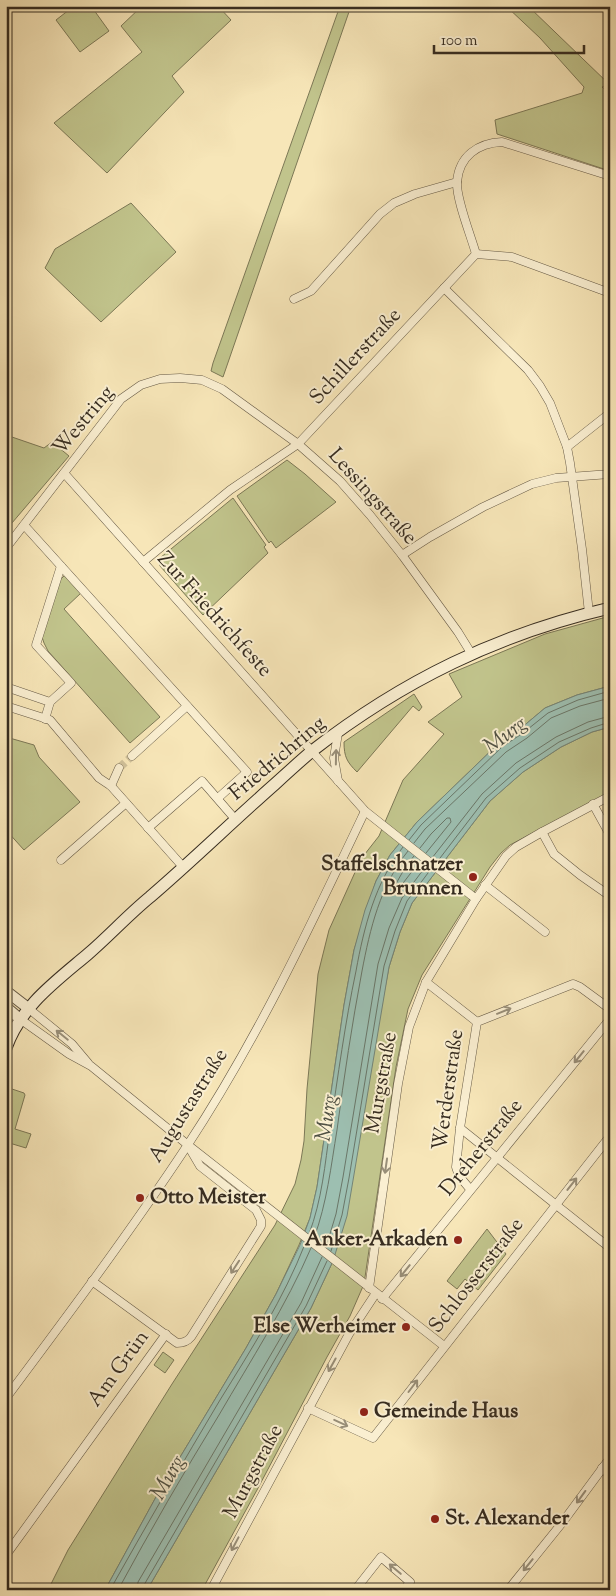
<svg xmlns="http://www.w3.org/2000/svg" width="616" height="1596" viewBox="0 0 616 1596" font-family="'Sorts Mill Goudy',serif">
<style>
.green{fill:#c1c48c;stroke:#7c7856}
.water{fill:#9dbfb1;stroke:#748477}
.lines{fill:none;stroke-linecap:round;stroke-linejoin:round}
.shore{stroke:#6a7668;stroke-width:1}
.minor-tunnel{stroke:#d0c19a;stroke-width:8;stroke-dasharray:8 4;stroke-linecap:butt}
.minor-casing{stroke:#665a46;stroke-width:9}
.tertiary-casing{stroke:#665a46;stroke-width:12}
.secondary-casing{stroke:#362c20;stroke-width:13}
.minor{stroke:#faefd1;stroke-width:8}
.tertiary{stroke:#faefd1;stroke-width:10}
.secondary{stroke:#faefd1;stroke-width:11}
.oneway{stroke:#988e78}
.poi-dot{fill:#8f2418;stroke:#faefd1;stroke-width:2}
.labels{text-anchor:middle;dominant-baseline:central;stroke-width:4;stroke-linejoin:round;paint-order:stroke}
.street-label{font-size:21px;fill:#362c20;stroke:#faefd1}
.poi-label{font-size:21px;font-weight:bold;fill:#362c20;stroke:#faefd1;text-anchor:end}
.water-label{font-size:22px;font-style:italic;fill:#505144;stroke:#faefd1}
</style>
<rect width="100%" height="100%" fill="#f7e6b8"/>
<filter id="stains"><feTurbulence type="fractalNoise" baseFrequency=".004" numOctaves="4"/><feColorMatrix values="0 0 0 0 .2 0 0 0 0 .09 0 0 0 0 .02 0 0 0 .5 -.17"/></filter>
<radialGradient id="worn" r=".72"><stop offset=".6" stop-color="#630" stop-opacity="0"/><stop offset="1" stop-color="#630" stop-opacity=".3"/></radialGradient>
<g class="green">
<path d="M74,6h17l18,25 -29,21 -24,-32z"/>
<path d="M142,6h76l13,14 -59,56 12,16 -77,81 -53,-50 88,-71 -21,-26z"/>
<path d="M340,6h11l-128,371 -12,-6 2,-8z"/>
<path d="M506,6h22l82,79v1l-8,1 8,7v77l-113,-37 -2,-14 87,-27 2,-6 -44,-49z"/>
<path d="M131,203l45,49 -75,70 -56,-54 10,-19z"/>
<path d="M9,436l35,12 8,-6 17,14 -63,74v-93z"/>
<path d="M287,460l18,14 31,28 -60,46 -5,-7 -2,2 -32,-47z"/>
<path d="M233,498l33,47 -2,2 4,6 -65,62 -43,-49 -1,-4 1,-4z"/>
<path d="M65,575l16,18 -17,16 96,108 -30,26 -82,-92 -4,-8 -2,-6 17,-56z"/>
<path d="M610,616v70l-33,9 -32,13 -25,21 -21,14 -82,79 -27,33 -14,26 -22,69 -10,55 -27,182 -7,31 -11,27 -23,49 -30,54 -90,149 -51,93h-57l20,-40 104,-166 103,-159 20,-41 6,-24 3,-19 3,-52 11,-115 11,-44 32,-71 18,-23 24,-56 41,-46 -16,-12 34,-25 -13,-23 96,-40z"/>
<path d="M414,694l8,13 -3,4 -6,-5 -56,66c-10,-10 -13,-15 -13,-30z"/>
<path d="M610,727v65l-100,53 -9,8 -11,14 -68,108 -14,34 -12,58 -32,217 -14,32 -23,41 -70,133 -55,100h-55l164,-282 22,-47 56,-294 11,-35 12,-29 78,-102 33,-29 38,-25 31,-15z"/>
<path d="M6,737l28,8 5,12 41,45 -56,48 -18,-20z"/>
<path d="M6,1087l18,6 1,2 -10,34 16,5 -5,14 -20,-6z"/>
<path d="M487,1229l19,25 -28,36 -13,-11 -8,10 -10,-8z"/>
<path d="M163,1352l11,8 -9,13 -11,-8z"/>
</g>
<path class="water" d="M610,686v41l-18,5 -31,15 -38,25 -33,29 -78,102 -12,29 -11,35 -42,249 -14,45 -22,47 -164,282h-42l51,-93 90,-149 30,-54 24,-49 10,-27 7,-31 27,-182 10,-55 11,-40 11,-29 14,-26 27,-33 82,-79 21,-14 25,-21 32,-13z"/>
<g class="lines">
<g class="shore">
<path d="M409,840l12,-15 81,-78 21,-14 25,-20 30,-13 32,-9"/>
<path d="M414,843l11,-14 81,-77 21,-14 24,-20 29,-12 30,-8"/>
<path d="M420,848l11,-14 16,-16h3l1,4 -25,31"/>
<path d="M414,856l-8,10 -13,23 1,3 3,-1 23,-30"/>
<path d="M432,858l50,-64 34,-31 40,-26 32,-15 22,-6"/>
<path d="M437,862l49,-64 34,-30 39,-26 32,-14 19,-6"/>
<path d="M309,1234c13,-34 16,-70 21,-105 8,-53 15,-106 26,-158 8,-44 19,-88 47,-124"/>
<path d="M314,1238c13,-35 17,-72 23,-108 7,-53 15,-106 25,-159 8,-42 18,-85 46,-120"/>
<path d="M326,1247l10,-33 7,-37 35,-213 11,-36 13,-30 24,-32"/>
<path d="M331,1251l11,-36 7,-37 35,-212 11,-35 12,-30 24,-32"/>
<path d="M110,1590c36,-64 73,-128 110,-190 31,-50 64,-102 85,-156"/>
<path d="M118,1590c32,-59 66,-118 101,-175 32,-55 67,-109 92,-167"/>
<path d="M137,1590l1,-8 163,-279 21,-46"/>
<path d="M143,1590l1,-5 162,-279 21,-45"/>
</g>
<path class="minor-tunnel" d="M119,768l13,-12"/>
<defs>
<g id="minor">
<path d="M476,254c-5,-18 -20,-55 -19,-72 2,-26 21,-39 45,-40l108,34"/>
<path d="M444,288l84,82 12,16 10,17 17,44 3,16 12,86 7,64"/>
<path d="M294,299l17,-8 69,-77 14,-11 21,-9 42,-12"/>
<path d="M567,447l43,-34"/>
<path d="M64,473l301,338 111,88"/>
<path d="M24,525l223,247 -29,26"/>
<path d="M6,548l115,-149 20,-14 19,-6 20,-1 22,2 20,9 76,55 42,37 30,34 32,40 56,77 13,21"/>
<path d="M402,555l28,-18 53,-30 49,-23 24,-6 54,-4"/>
<path d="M143,562l87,-72 68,-46 178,-190 36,3 98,36"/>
<path d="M6,687l44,15 -5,17"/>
<path d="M50,702l21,-19 -35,-38 25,-79"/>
<path d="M6,706l44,14 49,58 12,8 73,82"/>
<path d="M132,756l55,-50"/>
<path d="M338,781l-4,-23 4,-25"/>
<path d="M111,786l8,-18"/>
<path d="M593,804l17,31"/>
<path d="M148,828l54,-47 33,38"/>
<path d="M542,832l12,22 26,21 30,21"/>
<path d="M61,860l65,-57"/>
<path d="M485,885l60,47"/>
<path d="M426,982l51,40"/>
<path d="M28,1008l44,36 16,19"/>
<path d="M20,1019l49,35 22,12 97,79 256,201"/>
<path d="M460,1128l150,120"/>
<path d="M470,1189l-11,-13 -3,-9 4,-39 17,-106 96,-38 7,3 30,22"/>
<path d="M92,1281l85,62c6,0 10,-1 14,-6l70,-111v-6l-5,-10 -56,-44 -10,-17"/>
<path d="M369,1288l29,-204 11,-57 17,-45 50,-83 30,-43 10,-9 26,-15 68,-36"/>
<path d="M382,1299l228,-280"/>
<path d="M6,1398c62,-83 124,-166 181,-252 70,-106 124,-221 178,-335"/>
<path d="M308,1408l65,30 237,-302"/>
<path d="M602,1468l8,7"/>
<path d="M6,1555l160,-221"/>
<path d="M608,1589l2,-3"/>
<path d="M211,1590l138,-256 27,-41"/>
<path d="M355,1590l26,-33 29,25 -6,8"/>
<path d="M508,1590l54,-67 48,-65"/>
</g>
<g id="tertiary">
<path d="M6,991l22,17"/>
<path d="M6,1007l14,12"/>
</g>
<path id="secondary" d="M6,1048c15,-42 49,-66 82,-94 21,-18 40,-39 62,-57 42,-36 83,-76 125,-113 12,-11 24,-22 37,-33 90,-70 186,-117 298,-143"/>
</defs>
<use href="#minor" class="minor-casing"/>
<use href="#tertiary" class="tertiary-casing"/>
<use href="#secondary" class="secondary-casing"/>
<use href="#minor" class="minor"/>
<use href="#tertiary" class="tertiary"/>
<use href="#secondary" class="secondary"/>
</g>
<defs><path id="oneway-shaft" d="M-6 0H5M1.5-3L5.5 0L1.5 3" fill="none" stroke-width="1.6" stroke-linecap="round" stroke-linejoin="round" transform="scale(1.25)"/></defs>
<g class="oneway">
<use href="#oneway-shaft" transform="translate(336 757) rotate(-89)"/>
<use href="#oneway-shaft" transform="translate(504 1011) rotate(-22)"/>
<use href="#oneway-shaft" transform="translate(62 1035) rotate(-141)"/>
<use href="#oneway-shaft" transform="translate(579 1057) rotate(129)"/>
<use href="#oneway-shaft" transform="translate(386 1166) rotate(98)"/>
<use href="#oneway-shaft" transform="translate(572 1184) rotate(-52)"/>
<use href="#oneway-shaft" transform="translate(235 1267) rotate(123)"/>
<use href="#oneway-shaft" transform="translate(405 1271) rotate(129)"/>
<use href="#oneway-shaft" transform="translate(332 1365) rotate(119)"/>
<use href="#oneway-shaft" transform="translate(413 1386) rotate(-53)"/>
<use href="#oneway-shaft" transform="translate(341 1423) rotate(25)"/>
<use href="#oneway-shaft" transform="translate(581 1497) rotate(126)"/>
<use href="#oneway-shaft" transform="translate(235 1544) rotate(118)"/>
<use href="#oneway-shaft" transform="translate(528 1565) rotate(129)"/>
<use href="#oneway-shaft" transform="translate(395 1569) rotate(-140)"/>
</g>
<g class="poi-dot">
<circle cx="473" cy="877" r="5"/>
<circle cx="140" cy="1198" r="5"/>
<circle cx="458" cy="1240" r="5"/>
<circle cx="406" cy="1327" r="5"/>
<circle cx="364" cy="1412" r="5"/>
<circle cx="435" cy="1519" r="5"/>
</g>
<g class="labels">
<g class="street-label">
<text transform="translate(356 357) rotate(-47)">Schillerstraße</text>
<text transform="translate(84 421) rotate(-50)">Westring</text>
<text transform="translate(372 497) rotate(48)">Lessingstraße</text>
<text transform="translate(214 615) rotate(48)">Zur Friedrichfeste</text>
<text transform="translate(278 759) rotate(-40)">Friedrichring</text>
<text transform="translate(382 1083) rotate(-80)">Murgstraße</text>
<text transform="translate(449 1090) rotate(-82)">Werderstraße</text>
<text transform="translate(189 1106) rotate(-58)">Augustastraße</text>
<text transform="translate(482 1148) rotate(-51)">Dreherstraße</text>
<text transform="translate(477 1276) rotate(-52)">Schlosserstraße</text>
<text transform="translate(119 1369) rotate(-54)">Am Grün</text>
<text transform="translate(254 1472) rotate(-62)">Murgstraße</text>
</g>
<g class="poi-label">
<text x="463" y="865">Staffelschnatzer<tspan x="463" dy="24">Brunnen</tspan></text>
<text x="150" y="1198" text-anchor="start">Otto Meister</text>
<text x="448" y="1240">Anker-Arkaden</text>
<text x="396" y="1327">Else Werheimer</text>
<text x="374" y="1412" text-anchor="start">Gemeinde Haus</text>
<text x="445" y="1519" text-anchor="start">St. Alexander</text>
</g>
<g class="water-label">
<text transform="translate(506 736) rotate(-37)">Murg</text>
<text transform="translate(328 1118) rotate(-81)">Murg</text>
<text transform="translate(169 1478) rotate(-60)">Murg</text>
</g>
</g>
<rect width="616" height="1596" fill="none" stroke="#f7e6b8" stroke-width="25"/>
<rect x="8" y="8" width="601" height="1581" fill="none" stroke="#362c20" stroke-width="2.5"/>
<rect x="12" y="12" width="591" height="1571" fill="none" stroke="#362c20"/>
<path d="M434 45v8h150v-8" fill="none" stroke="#362c20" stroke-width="2.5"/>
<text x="441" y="45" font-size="15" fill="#362c20" stroke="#faefd1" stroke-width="4" paint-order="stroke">100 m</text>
<rect width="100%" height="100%" filter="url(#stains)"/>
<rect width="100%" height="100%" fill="url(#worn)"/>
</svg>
